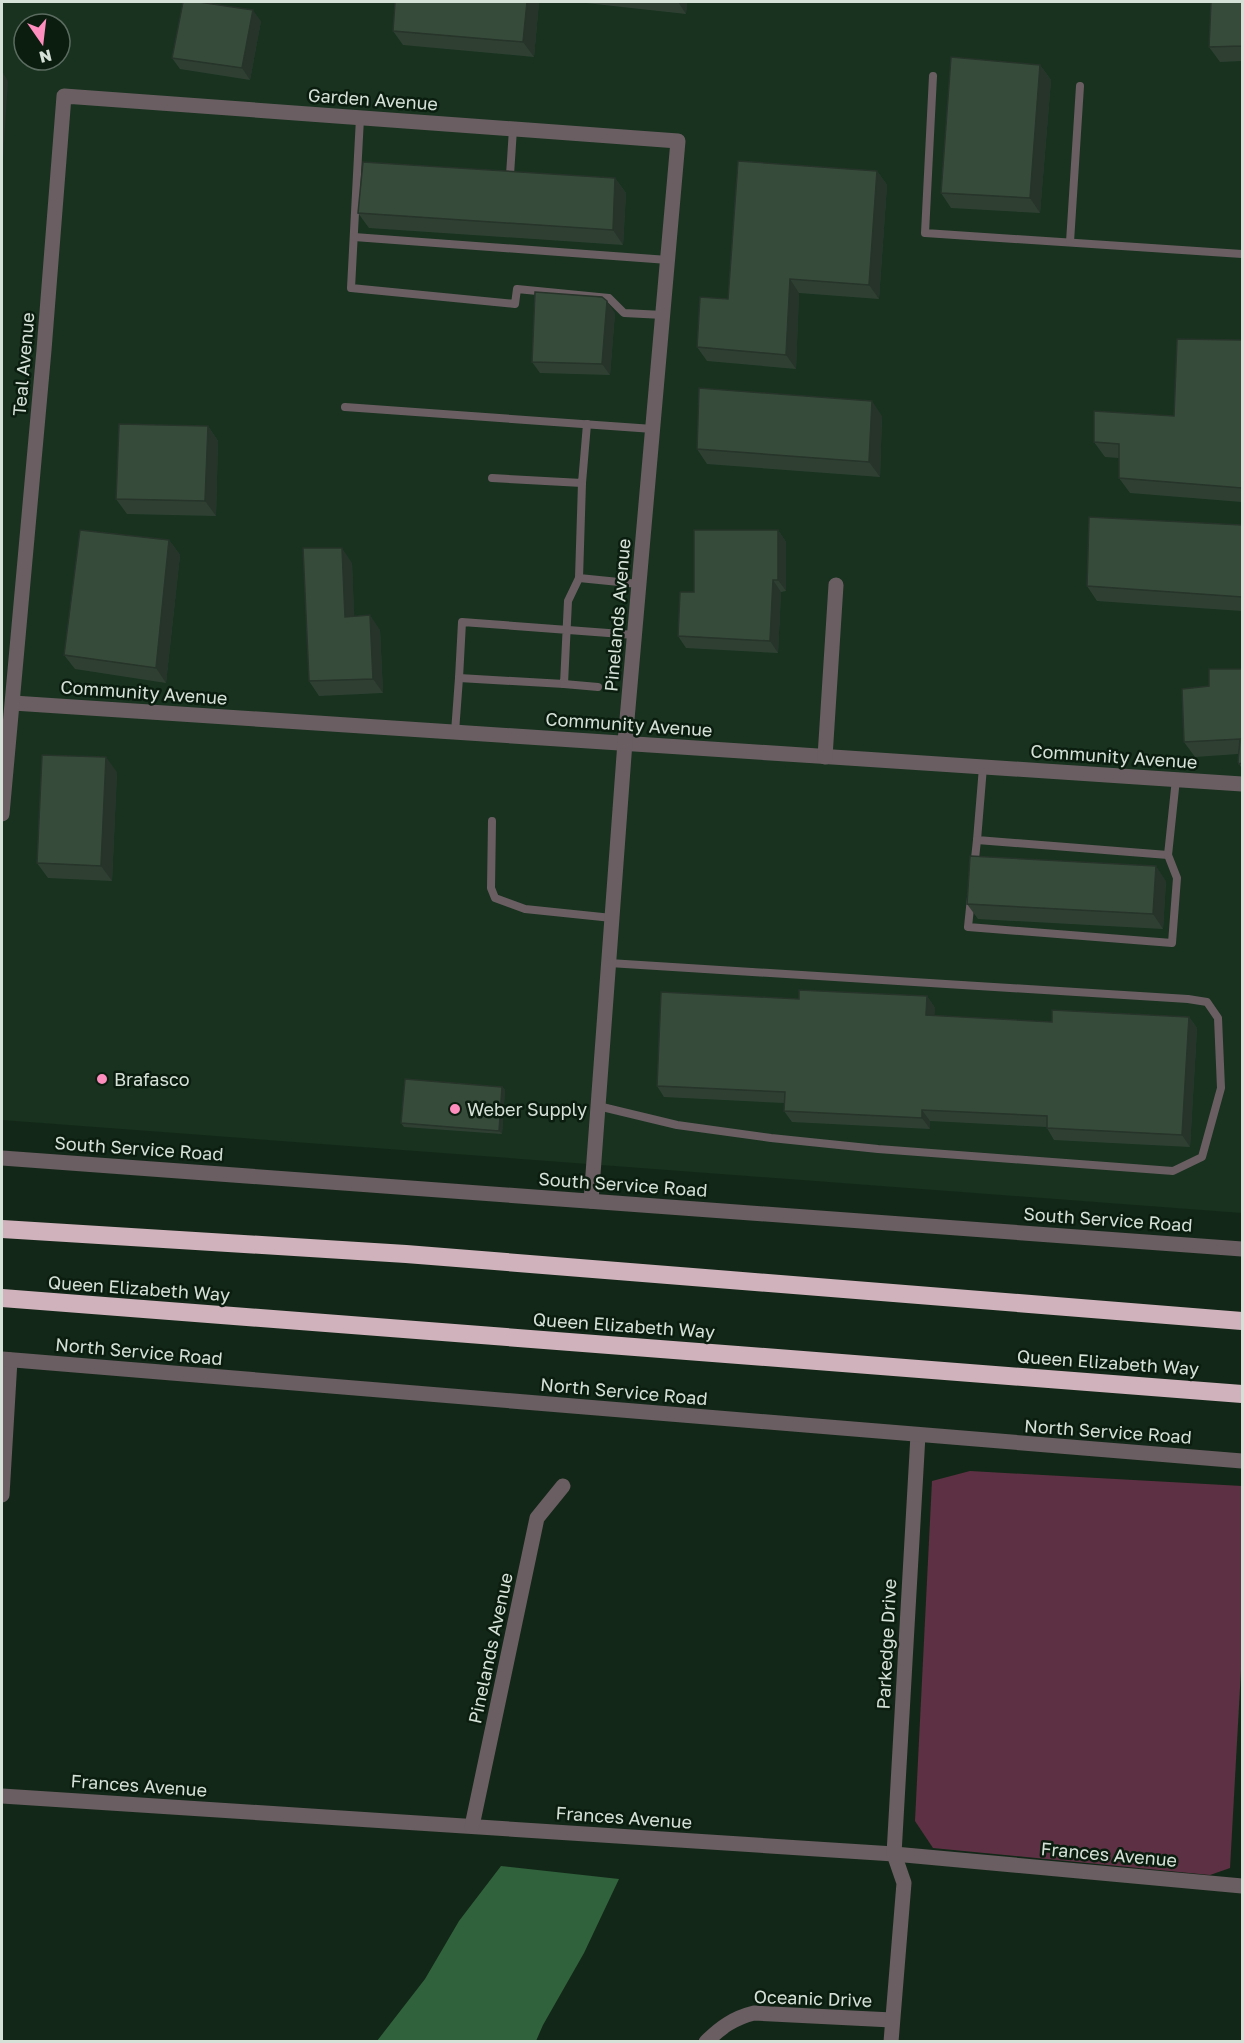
<svg xmlns="http://www.w3.org/2000/svg" width="1244" height="2043" viewBox="0 0 1244 2043" font-family="'Golos Text',sans-serif">
<style>
.built{fill:#18321f;fill-rule:evenodd}
.green{fill:#5d3143}
.water{fill:#30623c}
.lines{fill:none;stroke-linecap:round;stroke-linejoin:round}
.service{stroke:#6a5e62;stroke-width:8}
.minor{stroke:#6a5e62;stroke-width:15}
.tertiary{stroke:#6a5e62;stroke-width:15}
.motorway{stroke:#d0b2bc;stroke-width:18}
.wall{fill:#2f4033}
.shaded-wall{fill:#263429}
.building{fill:#374b3b;stroke:#263429;stroke-width:1.5}
.poi-dot{fill:#fe8ebd;stroke:#0a1d0f;stroke-width:2}
.labels{text-anchor:middle;dominant-baseline:central;stroke-width:5;stroke-linejoin:round;paint-order:stroke}
.street-label{font-size:18px;fill:#d5e1d7;stroke:#0a1d0f}
.poi-label{font-size:18px;fill:#d5e1d7;stroke:#0a1d0f;text-anchor:start}
</style>
<rect width="100%" height="100%" fill="#132718"/>
<path class="built" d="M2,2h1240v1211l-1240,-93zM24,24h36v36h-36z"/>
<path class="green" d="M970,1471l272,15v166l-12,216 -20,7 -277,-27 -18,-27 17,-340z"/>
<path class="water" d="M501,1866l118,13 -35,74 -41,72 -7,16h-159l48,-62 34,-58z"/>
<g class="lines">
<g class="service">
<path d="M933,76l-8,157 317,21"/>
<path d="M360,118l-9,170 164,16 2,-15 92,9 15,15 39,2"/>
<path d="M510,175l3,-46"/>
<path d="M354,237l314,23"/>
<path d="M1070,242l10,-156"/>
<path d="M345,407l308,22"/>
<path d="M492,478l90,5 5,-59"/>
<path d="M582,483l-3,95 60,6"/>
<path d="M579,578l-11,23 -4,83 -105,-6 3,-56 173,13"/>
<path d="M564,684l34,3"/>
<path d="M455,732l4,-54"/>
<path d="M983,767l-6,73 191,15 8,-76"/>
<path d="M492,821l-1,67 4,10 30,11 87,9"/>
<path d="M974,868l3,-28"/>
<path d="M971,898l-3,29 204,16 5,-65 -9,-23"/>
<path d="M598,1106l79,19 94,13 107,11 295,22 29,-14 19,-69 -3,-70 -11,-16 -19,-3 -579,-36"/>
</g>
<g class="minor">
<path d="M13,703l1229,81"/>
<path d="M825,757l11,-172"/>
<path d="M2,814l42,-464 20,-254 614,45 -53,601 -34,459"/>
<path d="M2,1495l8,-135"/>
<path d="M2,1796l892,58 348,32"/>
<path d="M472,1826l65,-308 26,-32"/>
<path d="M706,2042c15,-15 28,-24 48,-29l138,7"/>
<path d="M891,2042l13,-159 -10,-29 24,-419"/>
</g>
<g class="tertiary">
<path d="M2,1158l1240,91"/>
<path d="M2,1359l1240,102"/>
</g>
<g class="motorway">
<path d="M2,1229l404,25 836,67"/>
<path d="M2,1298l1240,96"/>
</g>
</g>
<g class="wall">
<path d="M539,2l-5,55 -131,-12 -10,-14z"/>
<path d="M585,2h102l-1,12 -100,-11z"/>
<path d="M1242,2v59l-22,1 -11,-15z"/>
<path d="M261,21l-11,59 -70,-11 -8,-11z"/>
<path d="M1040,65l11,15 -11,133 -89,-5 -10,-15z"/>
<path d="M877,171l10,14 -8,114 -80,-6 -3,76 -89,-8 -10,-14 31,-48z"/>
<path d="M615,178l11,15 -3,52 -254,-17 -11,-15z"/>
<path d="M615,313l-5,62 -70,-2 -8,-11z"/>
<path d="M1242,340v162l-112,-9 -11,-15v-20l-14,-1 -11,-15 80,-26z"/>
<path d="M882,416l-2,61 -173,-13 -10,-15z"/>
<path d="M208,426l10,15 -2,75 -89,-2 -11,-15z"/>
<path d="M1242,525v86l-145,-10 -10,-15z"/>
<path d="M778,530l8,12v49l-5,1 -3,61 -92,-5 -8,-12 16,-44z"/>
<path d="M169,540l11,15 -14,128 -91,-14 -11,-14z"/>
<path d="M352,563l2,53 26,14 3,63 -64,3 -10,-15z"/>
<path d="M1242,669v100l-4,-7v-8l-43,3 -11,-15 25,-56z"/>
<path d="M117,772l-5,109 -64,-3 -11,-15z"/>
<path d="M1166,881l-3,48 -185,-10 -11,-15z"/>
<path d="M927,996l8,12 -1,8 118,6 137,-5 8,11 -7,119 -136,-7 -7,-12v-1l-117,-6v8l-138,-7 -8,-11v-8l-120,-6 -7,-11 142,-87z"/>
<path d="M502,1087l3,3 -3,44 -98,-7 -3,-4z"/>
</g>
<g class="shaded-wall">
<path d="M527,2h12l-5,55 -11,-15z"/>
<path d="M678,2h9l-1,12z"/>
<path d="M253,10l8,11 -11,59 -8,-12z"/>
<path d="M1040,65l11,15 -11,133 -10,-15z"/>
<path d="M2,71l6,10 -5,78 -1,-2z"/>
<path d="M877,171l10,14 -8,114 -10,-14z"/>
<path d="M615,178l11,15 -3,52 -10,-15z"/>
<path d="M790,279l9,14 -3,76 -10,-14z"/>
<path d="M607,301l8,12 -5,62 -8,-11z"/>
<path d="M872,401l10,15 -2,61 -11,-15z"/>
<path d="M208,426l10,15 -2,75 -11,-15z"/>
<path d="M778,530l8,12v49l-8,-11z"/>
<path d="M169,540l11,15 -14,128 -10,-15z"/>
<path d="M342,548l10,15 3,69 -10,-15z"/>
<path d="M773,580l8,12 -3,61 -8,-12z"/>
<path d="M370,615l10,15 3,63 -10,-14z"/>
<path d="M106,757l11,15 -5,109 -11,-15z"/>
<path d="M1156,866l10,15 -3,48 -10,-15z"/>
<path d="M927,996l8,12 -1,18 -8,-11z"/>
<path d="M1189,1017l8,11 -7,119 -8,-12z"/>
<path d="M502,1087l3,3 -3,44 -3,-3z"/>
<path d="M922,1110l8,11v8l-8,-11z"/>
</g>
<g class="building">
<path d="M183,2h16l54,8 -11,58 -70,-10z"/>
<path d="M395,2h132l-4,40 -130,-11z"/>
<path d="M1211,2h31v44l-33,1z"/>
<path d="M951,57l89,8 -10,133 -89,-5z"/>
<path d="M738,161l139,10 -8,114 -79,-6 -4,76 -89,-8 3,-50 28,2z"/>
<path d="M363,162l252,16 -2,52 -255,-17z"/>
<path d="M535,292l67,5 5,4 -5,63 -70,-2z"/>
<path d="M1177,339l65,1v148l-123,-10v-34l-25,-2v-31l80,5z"/>
<path d="M699,388l173,13 -3,61 -172,-13z"/>
<path d="M119,424l89,2 -3,75 -89,-2z"/>
<path d="M1089,517l153,8v72l-155,-11z"/>
<path d="M80,530l89,10 -13,128 -92,-13z"/>
<path d="M694,530h84v50h-5l-3,61 -92,-5 2,-44h14z"/>
<path d="M303,548h39l3,69 25,-2 3,64 -64,2z"/>
<path d="M1209,669h33v94l-3,1 -1,-2 2,-23 -56,3 -2,-53 27,-3z"/>
<path d="M42,755l64,2 -5,109 -64,-3z"/>
<path d="M970,856l186,10 -3,48 -186,-10z"/>
<path d="M799,990l128,6 -1,19 126,7v-12l137,7 -7,118 -135,-7v-12l-125,-6v8l-138,-7 1,-19 -128,-6 4,-94 138,7z"/>
<path d="M405,1079l97,8 -3,44 -98,-8z"/>
</g>
<g class="poi-dot">
<circle cx="102" cy="1079" r="6"/>
<circle cx="455" cy="1109" r="6"/>
</g>
<g class="labels">
<g class="street-label">
<text transform="translate(373 99) rotate(4)">Garden Avenue</text>
<text transform="translate(23 364) rotate(-85)">Teal Avenue</text>
<text transform="translate(617 615) rotate(-85)">Pinelands Avenue</text>
<text transform="translate(144 692) rotate(4)">Community Avenue</text>
<text transform="translate(629 724) rotate(4)">Community Avenue</text>
<text transform="translate(1114 756) rotate(4)">Community Avenue</text>
<text transform="translate(139 1148) rotate(4)">South Service Road</text>
<text transform="translate(623 1184) rotate(4)">South Service Road</text>
<text transform="translate(1108 1219) rotate(4)">South Service Road</text>
<text transform="translate(139 1288) rotate(4)">Queen Elizabeth Way</text>
<text transform="translate(624 1325) rotate(4)">Queen Elizabeth Way</text>
<text transform="translate(139 1351) rotate(5)">North Service Road</text>
<text transform="translate(1108 1362) rotate(4)">Queen Elizabeth Way</text>
<text transform="translate(624 1391) rotate(5)">North Service Road</text>
<text transform="translate(1108 1431) rotate(4)">North Service Road</text>
<text transform="translate(886 1644) rotate(-87)">Parkedge Drive</text>
<text transform="translate(490 1648) rotate(-78)">Pinelands Avenue</text>
<text transform="translate(139 1785) rotate(4)">Frances Avenue</text>
<text transform="translate(624 1817) rotate(4)">Frances Avenue</text>
<text transform="translate(1109 1854) rotate(5)">Frances Avenue</text>
<text transform="translate(813 1998) rotate(2)">Oceanic Drive</text>
</g>
<g class="poi-label">
<text x="114" y="1079">Brafasco</text>
<text x="467" y="1109">Weber Supply</text>
</g>
</g>
<rect width="1244" height="2043" fill="none" stroke="#d5e1d7" stroke-width="6"/>
<g transform="translate(42 42) rotate(166)"><circle r="28" fill="#0a1d0f" stroke="#5b6b5f" stroke-width="1.5"/>
<path d="M0-4.5L10 22L0 15L-10 22Z" fill="#fe8ebd"/>
<text y="-9" font-size="16" font-weight="bold" text-anchor="middle" fill="#d5e1d7">N</text>
</g>
</svg>
